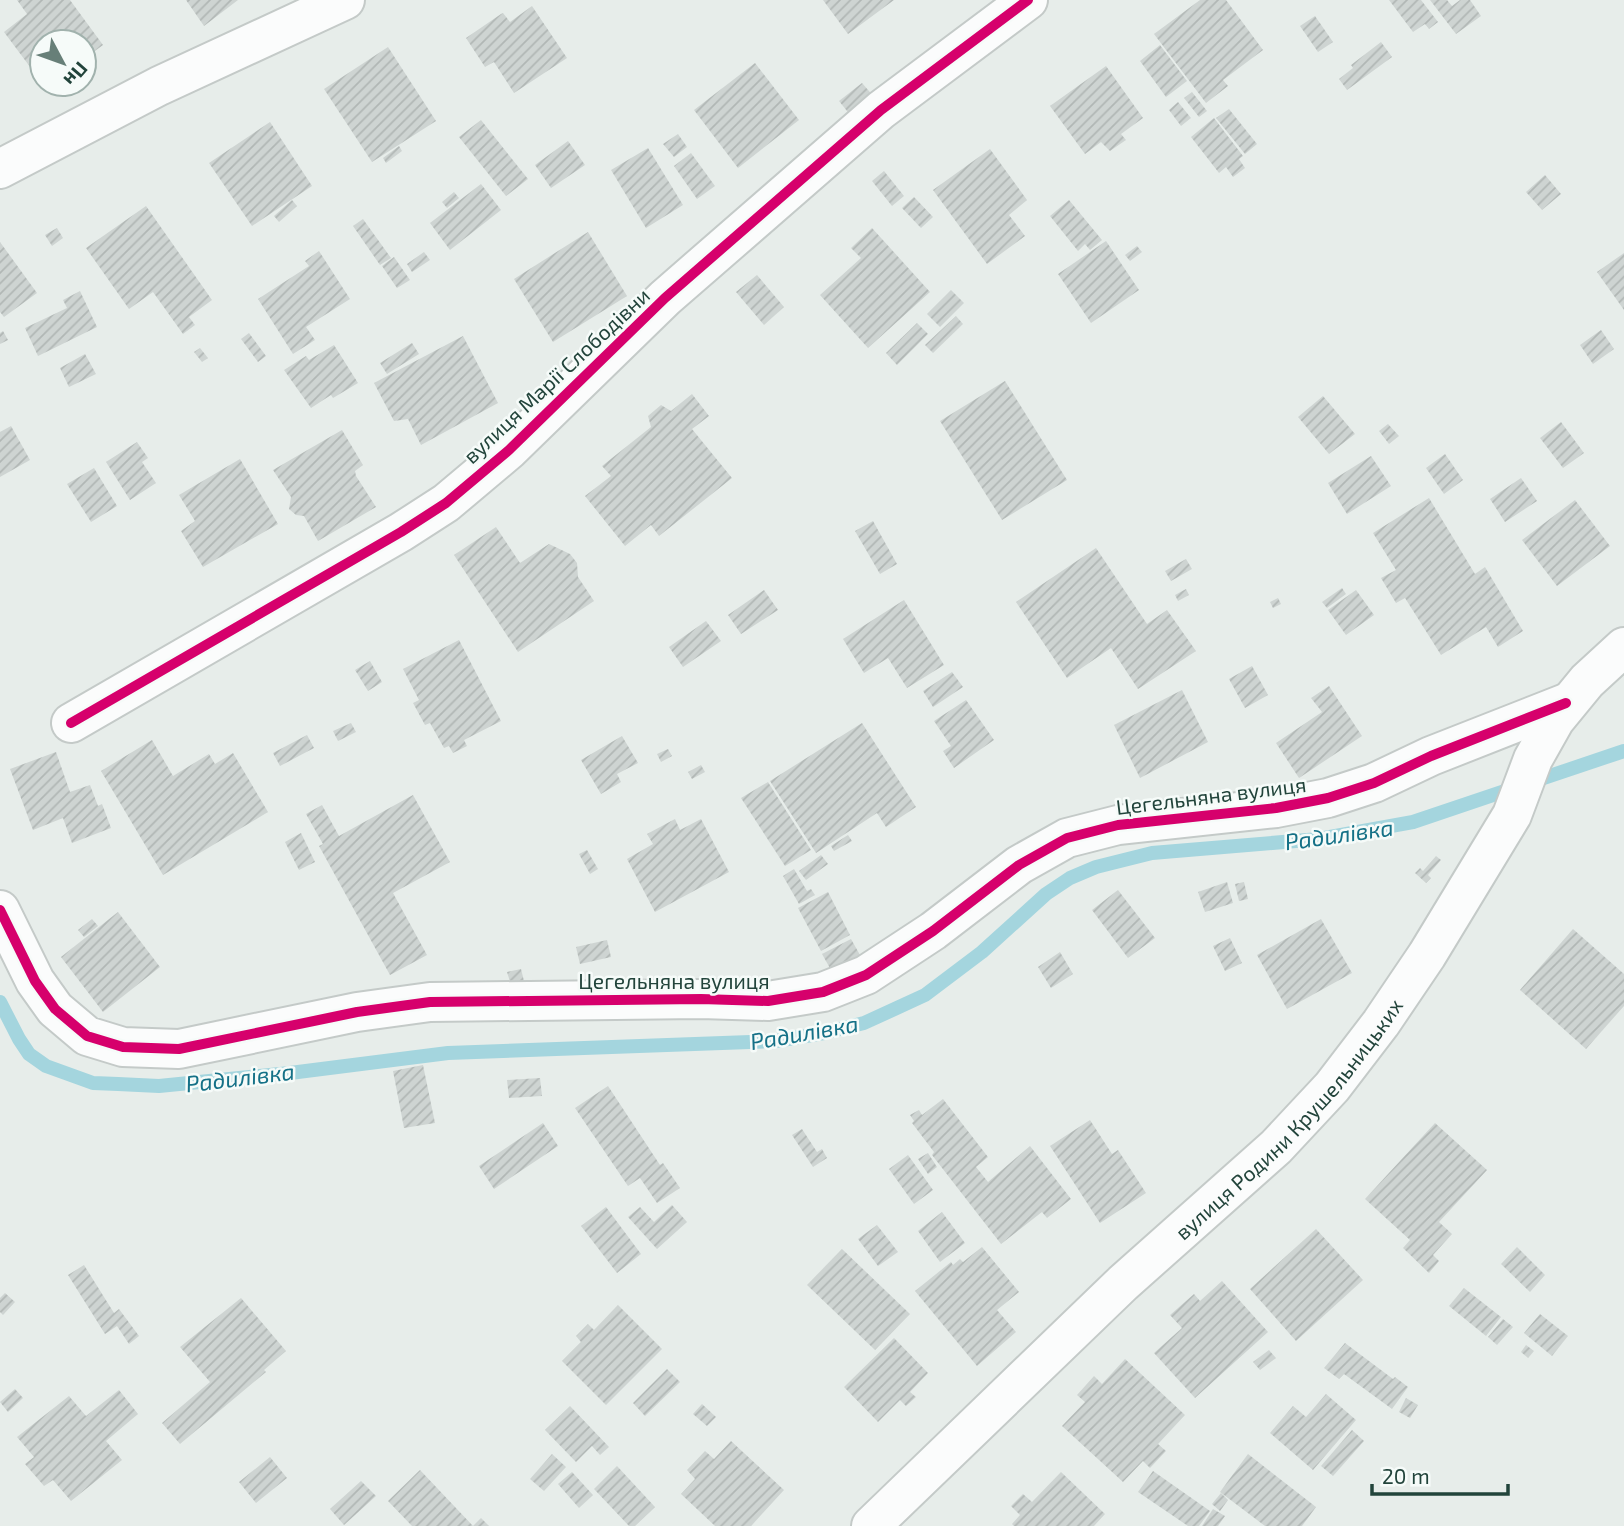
<svg xmlns="http://www.w3.org/2000/svg" width="1624" height="1526" viewBox="0 0 1624 1526" font-family="'Exo 2',sans-serif">
<style>
.lines{fill:none;stroke-linecap:round;stroke-linejoin:round}
.stream{stroke:#a4d5de;stroke-width:14}
.building{fill:url(#building-hatch)}
.minor-casing{stroke:#c4cac8;stroke-width:42}
.minor{stroke:#fbfcfc;stroke-width:38}
.cycleway-casing{stroke:#f6fbf9;stroke-width:15}
.cycleway{stroke:#d6006c;stroke-width:10}
.labels{text-anchor:middle;dominant-baseline:central;stroke-width:5;stroke-linejoin:round;paint-order:stroke}
.street-label{font-size:21px;fill:#22443b;stroke:#f6fbf9}
.water-label{font-size:23px;font-style:italic;fill:#157187;stroke:#f6fbf9}
</style>
<defs>
<pattern id="building-hatch" width="6" height="6" patternUnits="userSpaceOnUse" patternTransform="scale(1.75)"><rect width="6" height="6" fill="#ced4d2"/><path d="M-1 1l2-2M0 6l6-6M5 7l2-2" fill="none" stroke="#b1b7b5"/></pattern>
</defs>
<rect width="100%" height="100%" fill="#e7edea"/>
<g class="lines">
<path class="stream" d="M0,1002l19,37 10,15 17,12 47,17 25,1 41,2 131,-13 158,-20 328,-12 48,-8 40,-10 61,-28 57,-43 64,-58 24,-16 26,-11 56,-14 167,-14 94,-17 211,-71"/>
</g>
<g class="building">
<path d="M17,0h53l33,45 -19,14v-17h-42v41l-38,-51 23,-18z"/>
<path d="M186,0h52l-34,26z"/>
<path d="M823,0h71l-46,34z"/>
<path d="M1200,0h26l37,50 -40,30 5,6 -22,17 -52,-69z"/>
<path d="M1389,0h32l17,22 -9,7 -4,-5 -12,8z"/>
<path d="M1430,0h17l5,6 8,-6h10l11,16 -25,18z"/>
<path d="M532,6l35,52 -53,35 -20,-31 -9,5 -19,-29 35,-24 2,-1 7,9z"/>
<path d="M1315,16l18,26 -15,10 -18,-26z"/>
<path d="M1381,42l11,15 -45,33 -8,-11 14,-11 -2,-3z"/>
<path d="M1160,45l27,36 -21,16 -26,-36z"/>
<path d="M388,47l48,74 -64,41 -48,-73z"/>
<path d="M755,63l44,57 -61,48 -44,-58z"/>
<path d="M1106,66l37,52 -22,16 5,6 -16,11 -9,-9 -16,12 -35,-48z"/>
<path d="M862,83l13,15 -24,18 -12,-15z"/>
<path d="M1192,92l15,19 -8,6 -15,-19z"/>
<path d="M1178,102l13,16 -10,8 -12,-16z"/>
<path d="M1229,109l28,35 -12,10 -29,-36z"/>
<path d="M1214,118l29,38 -4,3 6,9 -12,9 -7,-10 -7,6 -28,-36z"/>
<path d="M481,120l47,59 -22,17 -47,-59z"/>
<path d="M270,122l42,64 -60,40 -43,-63z"/>
<path d="M678,134l9,13 -13,10 -11,-13z"/>
<path d="M568,141l17,24 -34,23 -16,-23z"/>
<path d="M399,146l3,5 -16,12 -3,-5z"/>
<path d="M648,148l35,57 -37,23 -35,-58z"/>
<path d="M990,149l37,51 -18,15 16,21 -38,28 -54,-74z"/>
<path d="M691,153l24,33 -18,13 -23,-33z"/>
<path d="M884,171l20,25 -12,10 -20,-25z"/>
<path d="M1545,175l16,19 -19,16 -16,-18z"/>
<path d="M481,184l20,26 -51,40 -20,-27z"/>
<path d="M454,192l5,6 -12,10 -5,-6z"/>
<path d="M914,197l19,20 -12,11 -19,-20z"/>
<path d="M292,200l5,6 -18,16 -5,-6z"/>
<path d="M1069,200l33,40 -12,10 -5,-6 -7,7 -28,-35z"/>
<path d="M146,206l66,94 -23,17 6,8 -12,9 -30,-42 -24,17 -43,-61z"/>
<path d="M363,219l28,39 -11,7 -27,-39z"/>
<path d="M57,228l6,10 -11,8 -7,-11z"/>
<path d="M872,228l58,64 -62,56 -48,-53 41,-37 -10,-10z"/>
<path d="M588,232l39,64 -74,46 -39,-63z"/>
<path d="M1106,241l33,49 -48,33 -33,-49z"/>
<path d="M0,242l37,51 -33,24 -4,-5z"/>
<path d="M1137,246l5,6 -12,9 -5,-6z"/>
<path d="M319,251l31,48 -44,28 9,13 -22,14 -35,-55 51,-33 -4,-5z"/>
<path d="M424,252l6,8 -18,12 -5,-8z"/>
<path d="M1624,253v57l-27,-38z"/>
<path d="M394,257l16,23 -13,8 -15,-22z"/>
<path d="M757,275l27,32 -20,18 -28,-33z"/>
<path d="M951,290l13,13 -24,24 -13,-13z"/>
<path d="M80,291l17,36 -59,29 -13,-28 42,-20 -4,-8z"/>
<path d="M956,316l7,8 -30,29 -8,-8z"/>
<path d="M917,323l11,11 -31,31 -11,-12z"/>
<path d="M1601,330l13,19 -21,15 -13,-19z"/>
<path d="M3,331l5,9 -8,4v-11z"/>
<path d="M249,333l17,23 -8,6 -17,-23z"/>
<path d="M463,336l35,67 -77,42 -13,-26 -14,2 -20,-38z"/>
<path d="M412,343l7,11 -32,20 -7,-11z"/>
<path d="M334,345l24,38 -25,15 -2,-3 -20,13 -27,-38 22,-14 3,4z"/>
<path d="M200,348l8,10 -6,4 -8,-10z"/>
<path d="M85,354l11,20 -27,13 -9,-19z"/>
<path d="M1005,381l62,99 -65,40 -62,-99z"/>
<path d="M692,394l17,22 -17,13 40,49 -73,58 -8,-11 -26,21 -40,-50 26,-20 -9,-10 49,-39 -3,-11 13,-11 10,6z"/>
<path d="M1323,396l32,38 -26,20 -31,-37z"/>
<path d="M1561,422l23,31 -21,15 -23,-30z"/>
<path d="M1388,424l11,12 -10,8 -10,-13z"/>
<path d="M11,426l19,34 -30,17v-45z"/>
<path d="M342,430l21,35 -8,6 1,5 20,31 -58,34 -14,-25 -8,-1 -7,-6 2,-12 -18,-27z"/>
<path d="M137,442l11,16 -6,4 14,21 -26,17 -24,-38z"/>
<path d="M1445,454l18,26 -19,14 -18,-26z"/>
<path d="M1371,456l20,30 -44,28 -19,-31z"/>
<path d="M240,459l38,65 -75,43 -22,-36 14,-10 -16,-26z"/>
<path d="M94,468l23,38 -26,16 -24,-38z"/>
<path d="M1521,478l16,23 -32,21 -15,-23z"/>
<path d="M1429,498l46,76 10,-7 38,64 -25,16 -12,-20 -45,28 -36,-57 -9,5 -15,-25 15,-8 -23,-37z"/>
<path d="M1575,500l35,46 -53,40 -35,-46z"/>
<path d="M873,521l24,43 -17,10 -25,-43z"/>
<path d="M496,527l24,36 29,-19 21,10 7,9 1,14 16,24 -76,51 -64,-97z"/>
<path d="M1096,548l51,76 20,-14 29,41 -58,38 -27,-41 -44,30 -51,-76z"/>
<path d="M1186,559l6,10 -21,12 -6,-10z"/>
<path d="M1342,588l4,6 -19,14 -5,-6z"/>
<path d="M1186,589l3,6 -11,6 -3,-6z"/>
<path d="M764,590l14,20 -37,24 -13,-19z"/>
<path d="M1356,590l18,25 -28,20 -18,-25z"/>
<path d="M1278,598l3,6 -8,4 -3,-6z"/>
<path d="M904,600l40,65 -37,23 -19,-30 -24,15 -21,-34z"/>
<path d="M706,621l15,20 -38,26 -14,-20z"/>
<path d="M459,640l42,81 -37,19 3,6 -14,7 -4,-7 -5,2 -14,-25 -5,2 -12,-22 6,-3 -16,-31z"/>
<path d="M370,661l12,21 -14,9 -13,-21z"/>
<path d="M1252,666l16,29 -23,13 -16,-29z"/>
<path d="M952,672l11,15 -30,20 -10,-16z"/>
<path d="M1329,686l33,50 -63,42 -23,-35 46,-31 -11,-14z"/>
<path d="M1182,690l26,52 -68,36 -26,-53z"/>
<path d="M966,700l28,40 -40,28 -11,-17 8,-5 -17,-25z"/>
<path d="M351,723l5,9 -18,9 -5,-10z"/>
<path d="M862,723l54,84 -30,20 -9,-14 -61,40 -46,-72z"/>
<path d="M307,735l7,13 -34,18 -7,-13z"/>
<path d="M622,736l16,27 -21,11 4,8 -20,12 -20,-34z"/>
<path d="M152,740l21,36 36,-22 6,10 18,-11 35,59 -105,63 -62,-104z"/>
<path d="M668,749l4,7 -11,6 -4,-8z"/>
<path d="M56,752l14,40 20,-7 8,21 4,-2 9,24 -39,15 -9,-25 -30,12 -23,-61z"/>
<path d="M701,765l4,7 -13,7 -4,-7z"/>
<path d="M768,782l43,68 -26,16 -44,-68z"/>
<path d="M413,795l37,67 -57,31 34,62 -37,20 -71,-129 4,-2 -17,-30 16,-9 17,31z"/>
<path d="M675,819l5,11 21,-11 28,53 -74,40 -28,-53 26,-15 -6,-10z"/>
<path d="M301,833l14,29 -16,8 -14,-28z"/>
<path d="M848,835l4,6 -18,10 -3,-5z"/>
<path d="M587,850l11,19 -8,5 -11,-20z"/>
<path d="M821,855l7,9 -22,16 -7,-9z"/>
<path d="M1436,856l5,4 -13,15 3,3 -5,5 -11,-10 5,-5 3,3z"/>
<path d="M794,869l13,22 4,-2 4,6 -16,9 -16,-28z"/>
<path d="M1227,882l6,21 -28,9 -7,-20z"/>
<path d="M1244,882l4,17 -9,2 -4,-17z"/>
<path d="M1118,890l37,48 -27,20 -36,-48z"/>
<path d="M828,892l22,43 -29,16 -23,-43z"/>
<path d="M118,912l42,55 -57,45 -42,-55z"/>
<path d="M92,919l6,7 -14,11 -6,-7z"/>
<path d="M1321,919l31,54 -65,36 -30,-54z"/>
<path d="M1573,929l51,45v32l-38,43 -66,-59z"/>
<path d="M1230,938l12,25 -17,8 -12,-25z"/>
<path d="M851,939l9,16 -29,15 -9,-16z"/>
<path d="M607,940l4,17 -31,7 -4,-17z"/>
<path d="M1060,952l13,22 -22,14 -13,-21z"/>
<path d="M521,969l3,12 -13,4 -4,-13z"/>
<path d="M423,1065l12,58 -31,5 -11,-57z"/>
<path d="M540,1078l2,18 -33,2 -2,-18z"/>
<path d="M608,1086l52,79 3,-2 17,25 -23,15 -17,-25 -12,8 -53,-78z"/>
<path d="M943,1099l45,58 -12,10 12,15 42,-36 41,53 -24,19 -5,-6 -41,32 -69,-89 2,-3 -22,-29 2,-2 -4,-6 9,-5 3,5z"/>
<path d="M1090,1120l22,34 6,-4 28,43 -46,30 -50,-77z"/>
<path d="M543,1123l15,23 -64,43 -15,-23z"/>
<path d="M1435,1123l52,47 -48,52 13,12 -19,21 6,6 -10,12 -26,-25 7,-8 -45,-41z"/>
<path d="M802,1129l15,23 5,-3 5,9 -14,9 -21,-32z"/>
<path d="M928,1153l9,14 -9,7 -10,-15z"/>
<path d="M908,1155l25,35 -19,14 -25,-35z"/>
<path d="M672,1205l15,17 -30,27 -29,-32 12,-10 14,15z"/>
<path d="M606,1207l35,47 -24,19 -36,-47z"/>
<path d="M942,1212l23,31 -25,19 -22,-31z"/>
<path d="M877,1225l21,27 -20,14 -20,-27z"/>
<path d="M1316,1229l47,51 -67,61 -46,-52z"/>
<path d="M982,1247l37,45 -22,18 19,22 -39,34 -62,-75 36,-29 2,3 7,-6 3,3z"/>
<path d="M1517,1247l28,28 -15,17 -29,-28z"/>
<path d="M842,1249l68,65 -35,36 -68,-65z"/>
<path d="M84,1265l30,48 5,-4 20,27 -10,8 -12,-18 -12,8 -37,-59z"/>
<path d="M1222,1281l46,51 -73,66 -41,-45 28,-25 -12,-13 24,-21 6,7z"/>
<path d="M1464,1288l37,29 -15,19 -37,-30z"/>
<path d="M5,1293l10,9 -12,13 -3,-3v-14z"/>
<path d="M241,1298l45,53 -22,19 2,2 -86,72 -18,-21 48,-41 -30,-35z"/>
<path d="M618,1305l44,44 -56,56 -44,-44 19,-19 -5,-6 12,-12 6,6z"/>
<path d="M1540,1314l28,22 -16,20 -28,-23z"/>
<path d="M1503,1319l10,8 -16,18 -9,-8z"/>
<path d="M894,1338l34,35 -18,19 6,5 -10,9 -6,-6 -22,22 -34,-35z"/>
<path d="M1345,1343l48,36 2,-2 13,10 -16,22 -48,-35 -5,5 -15,-11z"/>
<path d="M1526,1345l8,6 -6,7 -7,-6z"/>
<path d="M1269,1350l7,8 -16,12 -7,-8z"/>
<path d="M1125,1359l60,56 -27,29 8,7 -16,17 -7,-7 -20,21 -61,-56 23,-24 -8,-7 17,-19 8,8z"/>
<path d="M667,1369l13,13 -35,34 -12,-13z"/>
<path d="M15,1389l8,9 -15,14 -8,-10z"/>
<path d="M119,1390l19,24 -32,27 16,19 -51,41 -18,-21 -9,6 -19,-22 9,-7 -17,-20 52,-41 17,20z"/>
<path d="M1326,1394l30,26 -43,50 -43,-37 23,-27 13,11z"/>
<path d="M1406,1398l12,7 -8,13 -11,-6z"/>
<path d="M702,1404l14,13 -9,9 -14,-12z"/>
<path d="M570,1406l39,41 -9,8 -8,-9 -16,16 -31,-32z"/>
<path d="M1352,1430l12,11 -31,35 -12,-10z"/>
<path d="M731,1441l53,49 -33,36h-36l-34,-32 14,-15 -8,-9 18,-19 9,8z"/>
<path d="M552,1454l14,13 -22,24 -14,-12z"/>
<path d="M1248,1454l68,53 -14,19h-37l-45,-34z"/>
<path d="M270,1457l17,21 -31,25 -17,-21z"/>
<path d="M617,1466l38,41 -20,19h-6l-35,-37z"/>
<path d="M420,1470l53,56 8,-8 8,8h-77l-24,-25z"/>
<path d="M1153,1471l57,40 -11,15h-11l-50,-34z"/>
<path d="M572,1472l21,23 -14,13 -21,-24z"/>
<path d="M1061,1472l44,42 -11,12h-80l-2,-2 8,-9 -9,-9 12,-12 9,8z"/>
<path d="M361,1481l15,15 -32,29 -14,-16z"/>
<path d="M1221,1493l7,7 -8,11 -8,-7z"/>
<path d="M1213,1509l12,7 -7,10h-16z"/>
</g>
<g class="lines">
<defs>
<g id="minor">
<path d="M0,169l159,-83 186,-86"/>
<path d="M71,723l330,-191 45,-29 63,-53 156,-152 216,-188 147,-110"/>
<path d="M0,910l35,71 20,28 32,27 36,11 56,2 178,-37 73,-10 271,-3 67,2 55,-9 43,-17 67,-44 86,-66 48,-27 51,-13 158,-17 52,-10 46,-15 57,-27 135,-53"/>
<path id="s1" d="M871,1526l252,-243 153,-136 56,-60 49,-64 46,-68 85,-140 21,-56 22,-39 32,-39 37,-34"/>
</g>
</defs>
<use href="#minor" class="minor-casing"/>
<use href="#minor" class="minor"/>
<defs>
<g id="cycleway">
<path d="M71,723l330,-191 45,-29 63,-53 156,-152 216,-188 147,-110"/>
<path d="M0,910l35,71 20,28 32,27 36,11 56,2 178,-37 73,-10 271,-3 67,2 55,-9 43,-17 67,-44 86,-66 48,-27 51,-13 158,-17 52,-10 46,-15 57,-27 135,-53"/>
</g>
</defs>
<use href="#cycleway" class="cycleway-casing"/>
<use href="#cycleway" class="cycleway"/>
</g>
<g class="labels">
<g class="street-label">
<text transform="translate(556 375) rotate(-43)">вулиця Марії Слободівни</text>
<text transform="translate(1211 795) rotate(-7)">Цегельняна вулиця</text>
<text x="674" y="980">Цегельняна вулиця</text>
<text stroke="none"><textPath href="#s1" startOffset="584">вулиця Родини Крушельницьких</textPath></text>
</g>
<g class="water-label">
<text transform="translate(1339 834) rotate(-8)">Радилівка</text>
<text transform="translate(804 1032) rotate(-10)">Радилівка</text>
<text transform="translate(240 1077) rotate(-7)">Радилівка</text>
</g>
</g>
<g transform="translate(63 63) rotate(131)"><circle r="33" fill="#f6fbf9" stroke="#a1b2ad" stroke-width="2"/>
<path d="M0-5L12 26L0 18L-12 26Z" fill="#677f78"/>
<text y="-10" font-size="19" font-weight="bold" text-anchor="middle" fill="#22443b">Пн</text>
</g>
<path d="M1372 1484v10h136v-10" fill="none" stroke="#22443b" stroke-width="3.5"/>
<text x="1382" y="1484" font-size="21" fill="#22443b" stroke="#f6fbf9" stroke-width="5" paint-order="stroke">20 m</text>
</svg>
